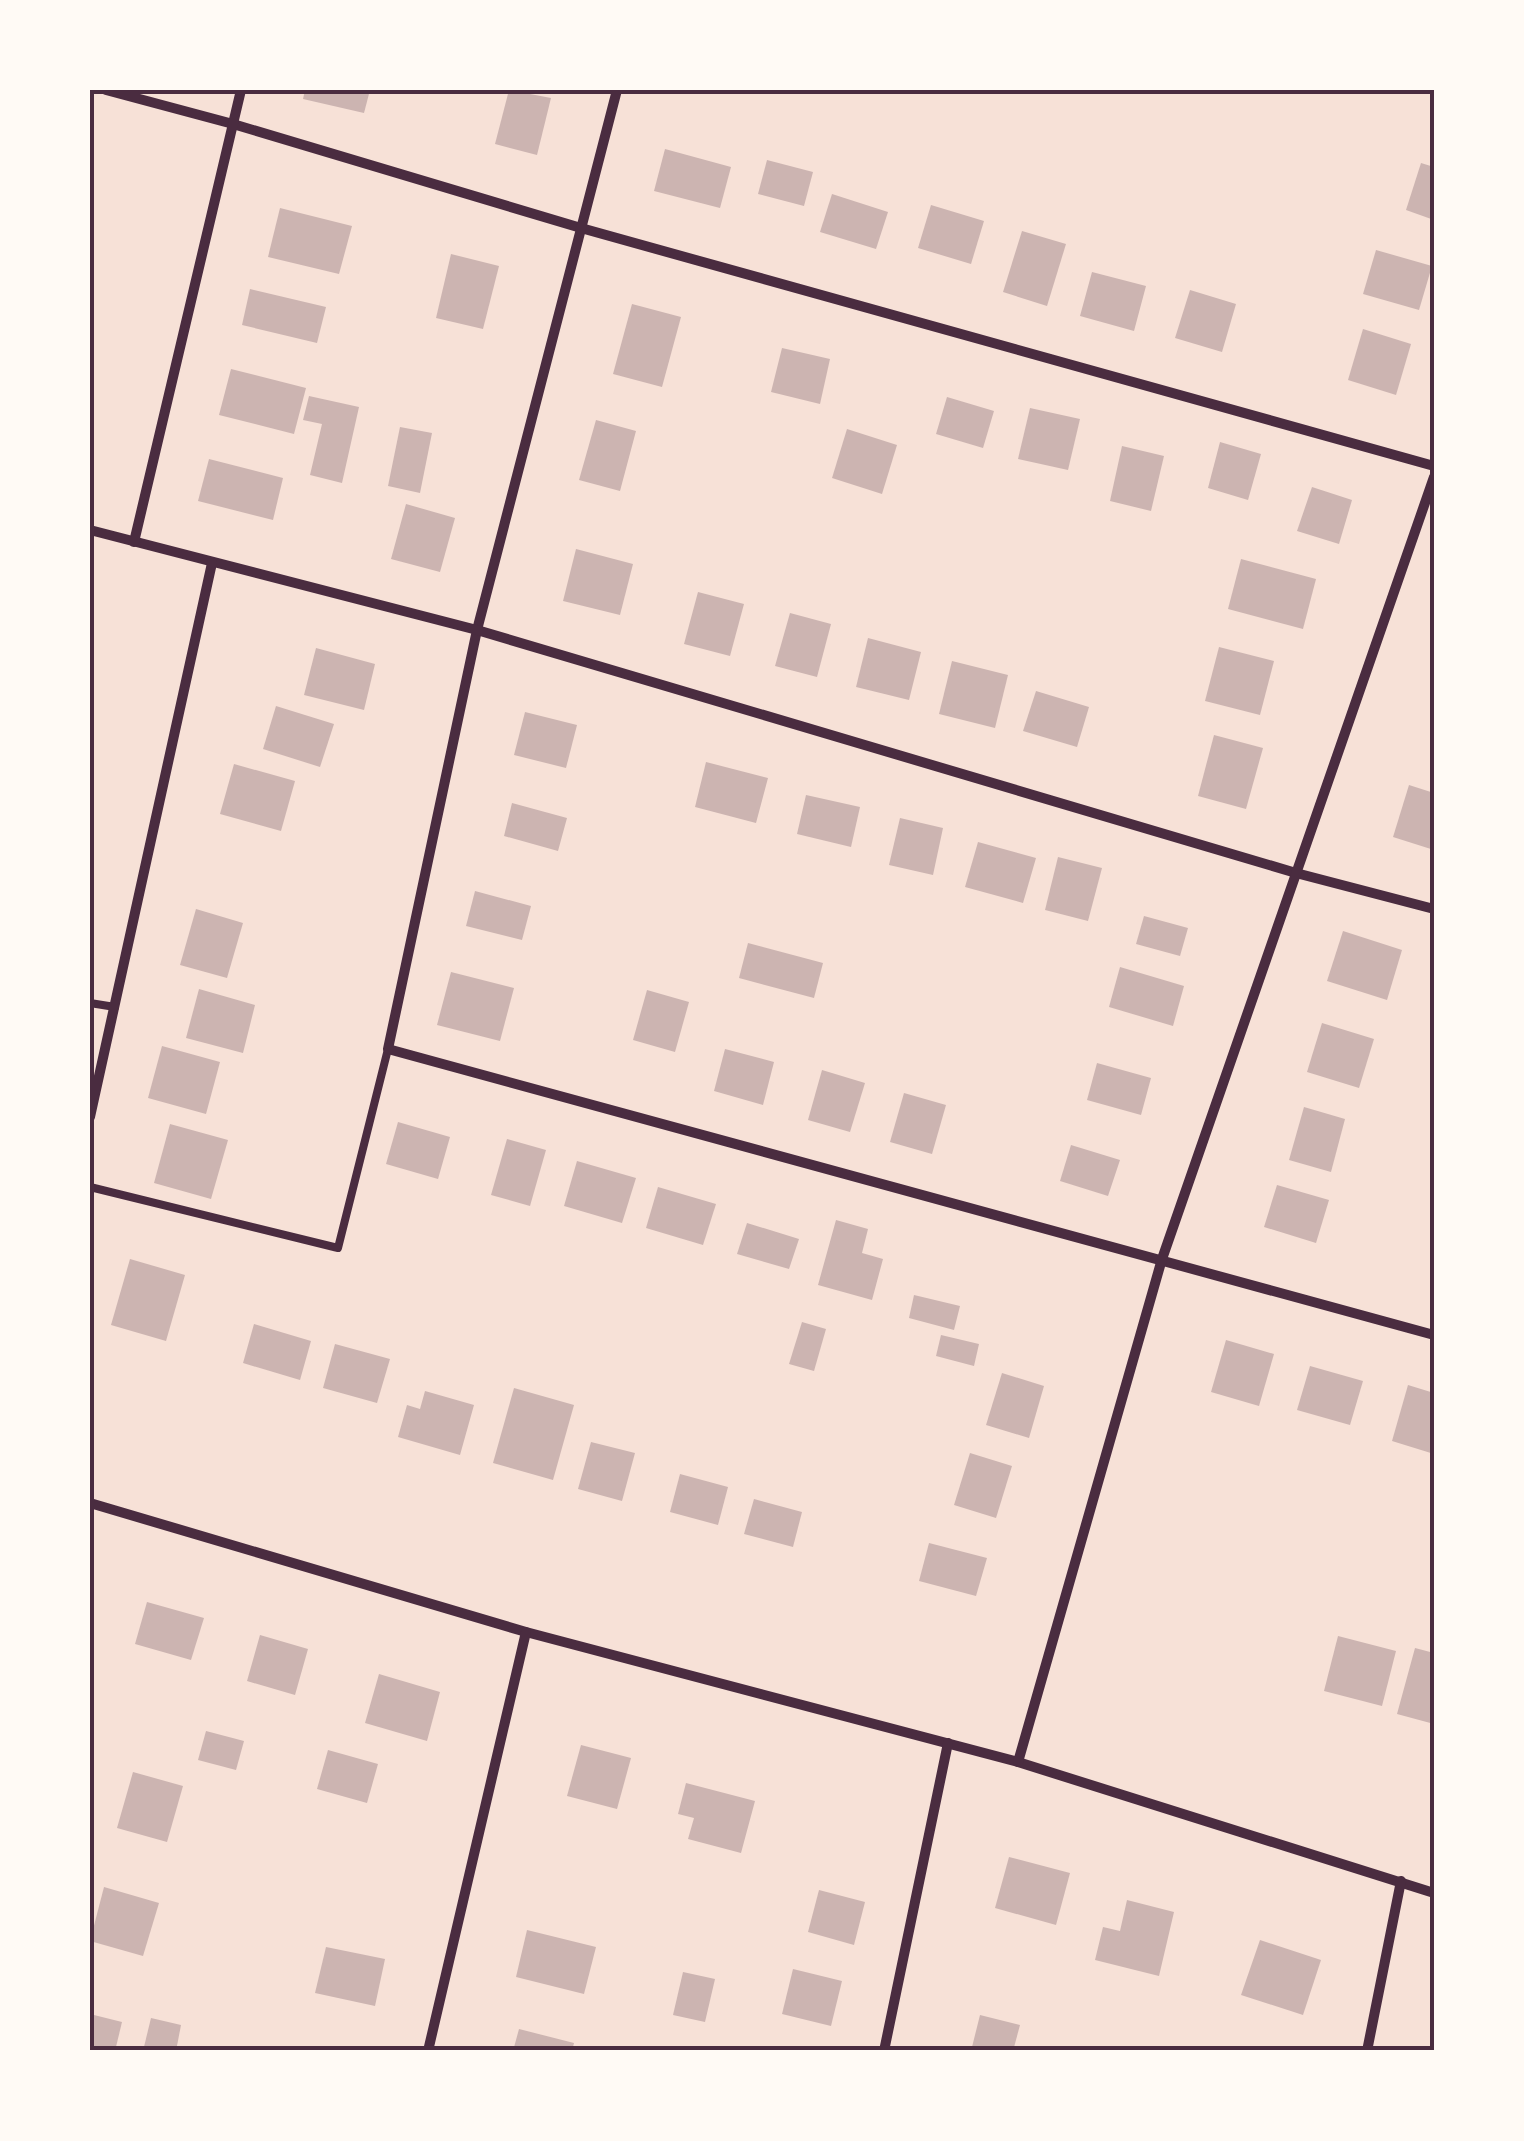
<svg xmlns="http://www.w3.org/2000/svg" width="1524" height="2141" viewBox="0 0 1524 2141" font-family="'Noto Serif',serif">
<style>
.building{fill:#ccb4b1}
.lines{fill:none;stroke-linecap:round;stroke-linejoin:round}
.service{stroke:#4a2c40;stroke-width:8}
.minor{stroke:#4a2c40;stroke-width:10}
.neatline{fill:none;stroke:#4a2c40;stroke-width:4}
</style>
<rect width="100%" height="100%" fill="#f7e1d7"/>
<g class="building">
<path d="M305,90h65l-6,23 -61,-14z"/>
<path d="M509,90l42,8 -14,57 -42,-11z"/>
<path d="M665,149l66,18 -11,41 -66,-17z"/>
<path d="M767,160l46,12 -9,34 -46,-12z"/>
<path d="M1421,163l13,4v53l-28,-10z"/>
<path d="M832,194l56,18 -12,37 -56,-17z"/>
<path d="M931,205l53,16 -13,43 -53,-16z"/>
<path d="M280,208l72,18 -13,48 -71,-17z"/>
<path d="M1022,231l44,13 -19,62 -44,-14z"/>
<path d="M1376,250l56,16 -13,44 -56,-16z"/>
<path d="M451,254l48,12 -16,63 -47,-11z"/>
<path d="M1092,272l54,14 -12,45 -54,-15z"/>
<path d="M250,289l76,18 -9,36 -75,-18z"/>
<path d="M1190,290l46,14 -14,48 -47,-14z"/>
<path d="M632,304l49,13 -19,70 -49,-13z"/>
<path d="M1363,329l48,15 -15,51 -48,-15z"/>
<path d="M782,348l48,11 -10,45 -49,-12z"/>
<path d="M231,369l75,19 -12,46 -75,-19z"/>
<path d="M309,396l50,11 -17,76 -32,-8 12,-51 -19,-4z"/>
<path d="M947,397l47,14 -11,37 -47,-14z"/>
<path d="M1030,408l50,11 -12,51 -50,-11z"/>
<path d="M596,420l40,11 -16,60 -41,-11z"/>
<path d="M400,427l32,6 -12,60 -32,-7z"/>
<path d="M847,429l50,16 -15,49 -50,-16z"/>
<path d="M1220,442l41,12 -13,46 -40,-12z"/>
<path d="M1122,446l42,10 -13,55 -41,-10z"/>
<path d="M209,459l74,19 -10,42 -75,-19z"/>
<path d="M1312,487l40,13 -13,44 -42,-13z"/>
<path d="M406,504l49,14 -15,54 -49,-13z"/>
<path d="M576,549l57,15 -13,51 -57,-14z"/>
<path d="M1241,559l75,20 -13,50 -75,-20z"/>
<path d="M698,592l46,12 -14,52 -46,-12z"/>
<path d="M790,613l41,11 -14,53 -42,-11z"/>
<path d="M868,638l53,14 -12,48 -53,-13z"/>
<path d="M1219,647l55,14 -14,54 -55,-14z"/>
<path d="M316,648l59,16 -11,46 -60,-15z"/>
<path d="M952,661l56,14 -13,53 -56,-14z"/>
<path d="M1036,691l53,16 -12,40 -54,-16z"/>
<path d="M276,706l58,18 -14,43 -57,-18z"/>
<path d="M525,712l52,13 -11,43 -52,-13z"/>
<path d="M1214,735l49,13 -17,61 -48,-13z"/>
<path d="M706,762l62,16 -12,45 -61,-16z"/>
<path d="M234,764l61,17 -14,50 -61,-17z"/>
<path d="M1409,785l25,8v57l-41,-13z"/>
<path d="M806,795l54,12 -9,40 -54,-13z"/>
<path d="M512,803l55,15 -9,33 -54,-15z"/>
<path d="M900,818l43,10 -10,47 -44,-10z"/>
<path d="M978,842l58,16 -13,45 -58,-16z"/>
<path d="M1058,857l44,11 -14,53 -43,-11z"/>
<path d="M475,891l56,15 -9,34 -56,-14z"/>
<path d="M196,909l47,14 -16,55 -47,-13z"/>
<path d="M1144,916l44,12 -8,28 -44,-12z"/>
<path d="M1343,931l59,19 -15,50 -60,-19z"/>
<path d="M748,943l75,20 -9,35 -75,-20z"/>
<path d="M1120,967l64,19 -11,40 -64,-19z"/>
<path d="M451,972l63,16 -14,53 -63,-16z"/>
<path d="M199,989l56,16 -12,48 -57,-15z"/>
<path d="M647,990l42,12 -14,50 -42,-12z"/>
<path d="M1322,1023l52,16 -15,49 -52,-16z"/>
<path d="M162,1046l58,16 -14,52 -58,-16z"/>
<path d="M725,1049l49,13 -11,43 -49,-14z"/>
<path d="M1097,1063l54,15 -10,37 -54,-15z"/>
<path d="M822,1070l43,13 -15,49 -42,-12z"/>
<path d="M904,1093l42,12 -14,49 -42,-12z"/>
<path d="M1304,1107l41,12 -14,53 -42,-12z"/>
<path d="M398,1122l52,15 -12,42 -52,-15z"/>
<path d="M170,1124l58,16 -17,59 -57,-16z"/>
<path d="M507,1139l39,11 -16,56 -39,-11z"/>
<path d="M1071,1145l49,15 -12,36 -48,-15z"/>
<path d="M577,1161l59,17 -14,45 -58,-17z"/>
<path d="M1277,1185l52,15 -13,43 -52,-16z"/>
<path d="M658,1187l58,17 -13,41 -57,-17z"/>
<path d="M836,1220l32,9 -6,24 21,6 -11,41 -54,-15z"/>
<path d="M747,1223l52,16 -10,30 -52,-15z"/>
<path d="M130,1259l55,16 -19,66 -55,-16z"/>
<path d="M914,1295l46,11 -6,24 -45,-12z"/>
<path d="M802,1322l24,7 -12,42 -25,-7z"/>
<path d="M254,1324l57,17 -11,39 -57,-17z"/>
<path d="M941,1335l38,9 -5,22 -38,-10z"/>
<path d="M1226,1340l48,14 -15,52 -48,-14z"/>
<path d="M335,1344l55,15 -13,44 -54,-15z"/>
<path d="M1310,1366l53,15 -13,44 -53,-15z"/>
<path d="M1002,1373l42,13 -15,52 -43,-13z"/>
<path d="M1408,1385l26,8v61l-42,-13z"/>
<path d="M514,1388l60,17 -21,75 -60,-17z"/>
<path d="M425,1391l49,14 -14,50 -62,-18 9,-32 13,4z"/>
<path d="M591,1442l44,11 -13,48 -44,-12z"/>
<path d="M970,1453l42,13 -16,52 -42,-13z"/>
<path d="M680,1474l48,13 -10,38 -48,-13z"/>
<path d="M754,1499l48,13 -9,35 -49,-13z"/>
<path d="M929,1543l58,15 -11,38 -57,-15z"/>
<path d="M147,1602l57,16 -13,42 -56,-16z"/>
<path d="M260,1635l48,14 -13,46 -48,-14z"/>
<path d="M1338,1636l58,15 -14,55 -58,-15z"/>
<path d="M1415,1648l19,5v71l-37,-10z"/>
<path d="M379,1674l61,18 -13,49 -62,-18z"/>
<path d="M206,1731l38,10 -8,29 -38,-10z"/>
<path d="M581,1745l50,13 -14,51 -50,-13z"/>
<path d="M328,1750l50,14 -11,39 -50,-14z"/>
<path d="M133,1772l50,14 -16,56 -50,-14z"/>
<path d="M686,1783l69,18 -14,52 -53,-14 6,-21 -16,-4z"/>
<path d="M1009,1857l61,16 -14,52 -61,-17z"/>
<path d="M104,1887l55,16 -16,53 -53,-15z"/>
<path d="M819,1890l46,12 -11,43 -46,-13z"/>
<path d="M1127,1900l47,12 -15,64 -64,-16 8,-33 17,4z"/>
<path d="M527,1930l69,17 -12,47 -68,-17z"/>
<path d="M1260,1940l61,20 -18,55 -62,-20z"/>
<path d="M326,1947l59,12 -10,47 -60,-13z"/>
<path d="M793,1969l49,12 -11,45 -49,-12z"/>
<path d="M683,1972l32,7 -10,43 -32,-7z"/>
<path d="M90,2014l32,8 -7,29h-25z"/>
<path d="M980,2015l40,10 -7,26h-42z"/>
<path d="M151,2018l30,7 -5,26h-33z"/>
<path d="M519,2029l55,14 -2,8h-59z"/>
</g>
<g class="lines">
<g class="service">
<path d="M90,1003l25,4"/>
<path d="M90,1187l248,61 50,-199"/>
</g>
<g class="minor">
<path d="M106,90l127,34 348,104 853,238"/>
<path d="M617,90l-140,540 -89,419 1046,286"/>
<path d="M90,530l387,100 819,243 138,36"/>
<path d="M134,542l107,-452"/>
<path d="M90,1117l122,-554"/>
<path d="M90,1503l436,129 492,130 416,131"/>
<path d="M1018,1762l144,-503 272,-782"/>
<path d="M428,2051l98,-419"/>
<path d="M884,2051l64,-308"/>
<path d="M1367,2051l34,-170"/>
</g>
</g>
<rect width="1524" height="2141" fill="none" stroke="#fffaf5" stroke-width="185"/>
<rect x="92" y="92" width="1340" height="1956" class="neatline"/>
</svg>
